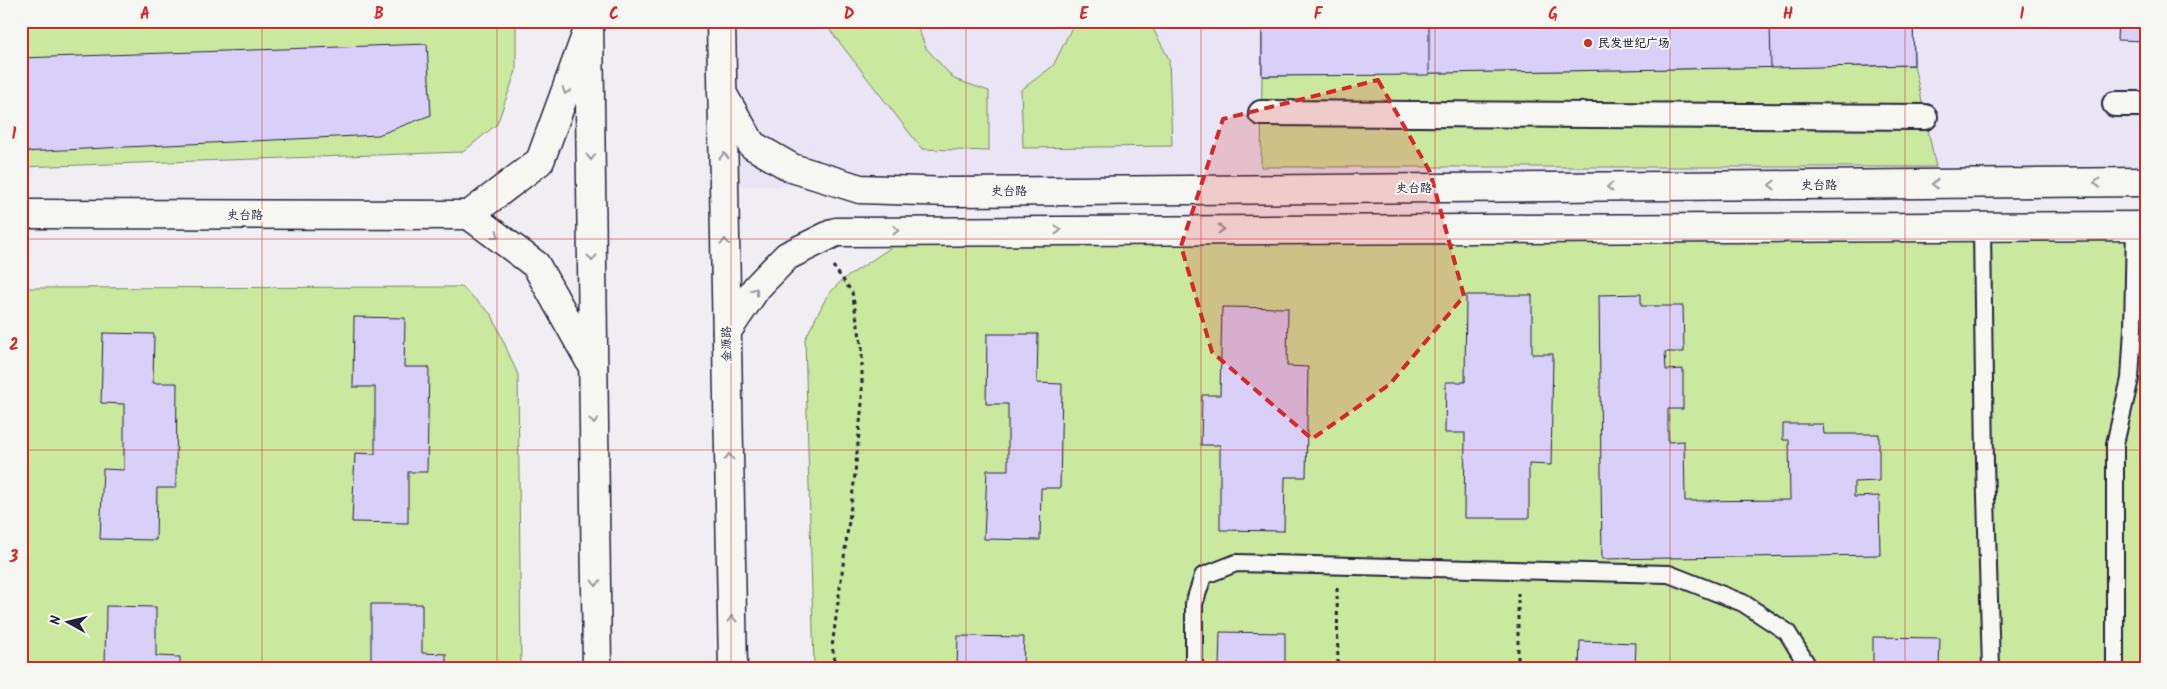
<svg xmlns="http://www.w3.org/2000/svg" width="2167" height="689" viewBox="0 0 2167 689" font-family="Kalam,'LXGW WenKai TC',sans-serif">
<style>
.built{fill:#e9e5f4}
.green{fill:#cbe89f;stroke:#76856d}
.building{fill:#d8d0f8;stroke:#22223b}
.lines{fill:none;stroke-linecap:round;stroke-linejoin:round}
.service-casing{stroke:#22223b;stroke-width:20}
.pedestrian-casing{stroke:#22223b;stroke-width:28}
.tertiary-casing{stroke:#22223b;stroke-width:31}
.secondary-casing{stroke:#22223b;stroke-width:31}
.path{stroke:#22223b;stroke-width:3;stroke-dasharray:4 4;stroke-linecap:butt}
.service{stroke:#f6f6f2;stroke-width:16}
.pedestrian{stroke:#f6f6f2;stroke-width:24}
.tertiary{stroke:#f6f6f2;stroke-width:28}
.secondary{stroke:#f6f6f2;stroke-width:28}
.oneway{stroke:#9797a0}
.marked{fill:#d62828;fill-opacity:0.2;stroke:#d62828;stroke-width:4;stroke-dasharray:10 6;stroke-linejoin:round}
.grid{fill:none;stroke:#d62828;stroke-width:1;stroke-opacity:0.55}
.poi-dot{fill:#c8321e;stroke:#f6f6f2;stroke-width:2}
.labels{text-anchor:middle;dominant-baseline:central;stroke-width:4;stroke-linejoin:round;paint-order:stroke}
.poi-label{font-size:12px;font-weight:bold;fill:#22223b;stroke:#f6f6f2;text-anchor:start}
.street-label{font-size:12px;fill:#22223b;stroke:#f6f6f2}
.neatline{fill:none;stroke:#d62828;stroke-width:2}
.grid-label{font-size:16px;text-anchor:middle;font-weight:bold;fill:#d62828}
</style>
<rect width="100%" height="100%" fill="#f0eef3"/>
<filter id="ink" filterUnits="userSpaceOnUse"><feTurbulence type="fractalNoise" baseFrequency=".02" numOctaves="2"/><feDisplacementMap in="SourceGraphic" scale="10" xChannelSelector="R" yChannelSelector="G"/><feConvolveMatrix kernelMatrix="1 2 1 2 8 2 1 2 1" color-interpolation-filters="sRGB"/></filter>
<g filter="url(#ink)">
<path class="built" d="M721,21h1425v161l-505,4h-917z"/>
<g class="green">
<path d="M21,21h495v50l-19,53 -34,28 -442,15z"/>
<path d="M823,21h92l11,27 28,31 35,12v60l-67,-2z"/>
<path d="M1075,21h57l20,6 17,32 3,87 -149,2 -2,-58 32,-24z"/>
<path d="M1914,65l22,102h-675l1,-91z"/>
<path d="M2146,226v442h-1332l-9,-329 22,-43 14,-15 76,-51z"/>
<path d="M462,287l30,28 26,60 3,293h-500v-380z"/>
</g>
<g class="building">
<path d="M1262,21h651l1,44 -652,11z"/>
<path d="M1262,21h167v54l-167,1z"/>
<path d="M1770,21h143l1,44 -143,3z"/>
<path d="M2118,21h28v20l-29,-1z"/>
<path d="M427,44l4,71 -53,20 -357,17v-94z"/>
<path d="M1641,294v12h42l1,46h-19l1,18 17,-1v40h-15v33l16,-1 1,60 105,-1 -1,-60h-6v-16h40l1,10h55v47l-25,1v15l25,-1 1,59 -278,4 -3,-264z"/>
<path d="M1466,295h66v59h21l-2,111 -22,-1v54h-65l1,-85h-20l1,-51h19z"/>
<path d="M1222,307l66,1 -1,58 21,1 -2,110h-21l-1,54 -64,-1v-85h-19l1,-50h18z"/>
<path d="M354,317l51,1 -1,49h25l-2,105h-19v51l-56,-1 3,-69 20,1v-67h-22z"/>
<path d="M103,333l51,1 -1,49h24l-1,105h-19l-1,52 -56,-1 3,-70 21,1v-66l-23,-1z"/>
<path d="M987,334h51l-1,49 25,1 -2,104h-19l-1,52 -56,-1 3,-69h21v-66h-22z"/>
<path d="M371,604h51v49l24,1v14h-75z"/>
<path d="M106,606l50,1v49l24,1v11h-75z"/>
<path d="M1220,632l65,1v35h-66z"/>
<path d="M958,636l66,1 -1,31h-66z"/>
<path d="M1873,637l67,1 -1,30h-66z"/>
<path d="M1580,641l56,2 -1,25h-56z"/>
</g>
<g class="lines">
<defs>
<g id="service">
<path d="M1982,227l3,235 6,206"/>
<path d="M1194,668v-64l9,-28 33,-13 433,11 74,29 44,29 22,36"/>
<path d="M2115,668v-224l15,-65 3,-50 2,-103"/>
</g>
<g id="pedestrian">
<path d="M2115,104h31"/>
<path d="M1261,113l664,4"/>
</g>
<g id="tertiary">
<path d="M588,30l-48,131 -71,54 67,50 57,102"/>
<path d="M722,93l30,52 40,23 68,21 91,3 1195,-10"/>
<path d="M21,214l448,1"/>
<path d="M727,331l30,-44 30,-31 49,-24 1310,-6"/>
</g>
<g id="secondary">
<path d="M589,21l8,647"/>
<path d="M721,21l12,647"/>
</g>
</defs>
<use href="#service" class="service-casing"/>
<use href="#pedestrian" class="pedestrian-casing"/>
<use href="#tertiary" class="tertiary-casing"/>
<use href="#secondary" class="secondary-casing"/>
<g class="path">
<path d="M833,266l19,26 10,56v55l-8,80 -22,164 5,21"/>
<path d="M1337,588l1,80"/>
<path d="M1518,668v-75"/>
</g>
<use href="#service" class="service"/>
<use href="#pedestrian" class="pedestrian"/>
<use href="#tertiary" class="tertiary"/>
<use href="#secondary" class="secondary"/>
</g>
<defs><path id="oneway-chevron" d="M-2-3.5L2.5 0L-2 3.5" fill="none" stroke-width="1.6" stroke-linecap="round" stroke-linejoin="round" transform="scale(1.25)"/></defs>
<g class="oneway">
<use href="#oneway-chevron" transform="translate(566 91) rotate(110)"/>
<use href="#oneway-chevron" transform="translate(724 156) rotate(-91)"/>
<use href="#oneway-chevron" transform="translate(591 157) rotate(89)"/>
<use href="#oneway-chevron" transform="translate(2097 183) rotate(179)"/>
<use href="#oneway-chevron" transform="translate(1935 184) rotate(180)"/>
<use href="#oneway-chevron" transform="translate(1772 185) rotate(180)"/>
<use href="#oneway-chevron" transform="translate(1610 187) rotate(180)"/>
<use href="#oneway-chevron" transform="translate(1221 229)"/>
<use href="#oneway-chevron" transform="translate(896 230)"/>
<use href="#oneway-chevron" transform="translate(1058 230)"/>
<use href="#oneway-chevron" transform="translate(496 235) rotate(36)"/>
<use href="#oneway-chevron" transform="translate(725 242) rotate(-91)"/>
<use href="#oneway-chevron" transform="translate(592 258) rotate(89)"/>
<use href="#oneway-chevron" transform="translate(755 291) rotate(-54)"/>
<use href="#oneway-chevron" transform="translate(594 421) rotate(89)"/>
<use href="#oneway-chevron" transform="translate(729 457) rotate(-91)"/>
<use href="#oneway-chevron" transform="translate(596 583) rotate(89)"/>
<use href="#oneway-chevron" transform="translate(732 619) rotate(-91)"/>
</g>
</g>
<path class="marked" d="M1378,80l52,92 34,124 -74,88 -78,55 -100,-87 -31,-106 42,-127z"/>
<path class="grid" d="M262,21v647M497,21v647M731,21v647M966,21v647M1201,21v647M1435,21v647M1670,21v647M1905,21v647M21,239h2125M21,450h2125"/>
<circle class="poi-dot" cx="1588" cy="43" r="5"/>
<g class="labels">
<g class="poi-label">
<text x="1598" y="43">民发世纪广场</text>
</g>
<g class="street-label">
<text x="1819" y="185">史台路</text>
<text x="1414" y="188">史台路</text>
<text x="1009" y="191">史台路</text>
<text x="245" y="215">史台路</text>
<text transform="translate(727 344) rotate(-91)">金源路</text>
</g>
</g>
<rect width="2167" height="689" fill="none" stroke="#f6f6f2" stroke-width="55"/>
<g transform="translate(68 622) rotate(278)" stroke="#f6f6f2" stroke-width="4" paint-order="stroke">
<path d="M0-4L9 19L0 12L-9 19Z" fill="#22223b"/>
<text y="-8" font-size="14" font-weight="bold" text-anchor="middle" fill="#22223b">N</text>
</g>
<rect x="28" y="28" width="2112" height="634" class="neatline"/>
<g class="grid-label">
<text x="145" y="19">A</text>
<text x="379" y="19">B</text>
<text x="614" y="19">C</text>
<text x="849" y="19">D</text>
<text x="1084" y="19">E</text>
<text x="1318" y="19">F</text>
<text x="1553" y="19">G</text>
<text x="1788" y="19">H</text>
<text x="2022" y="19">I</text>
<text x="14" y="139">1</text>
<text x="14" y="350">2</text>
<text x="14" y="562">3</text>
</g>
</svg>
